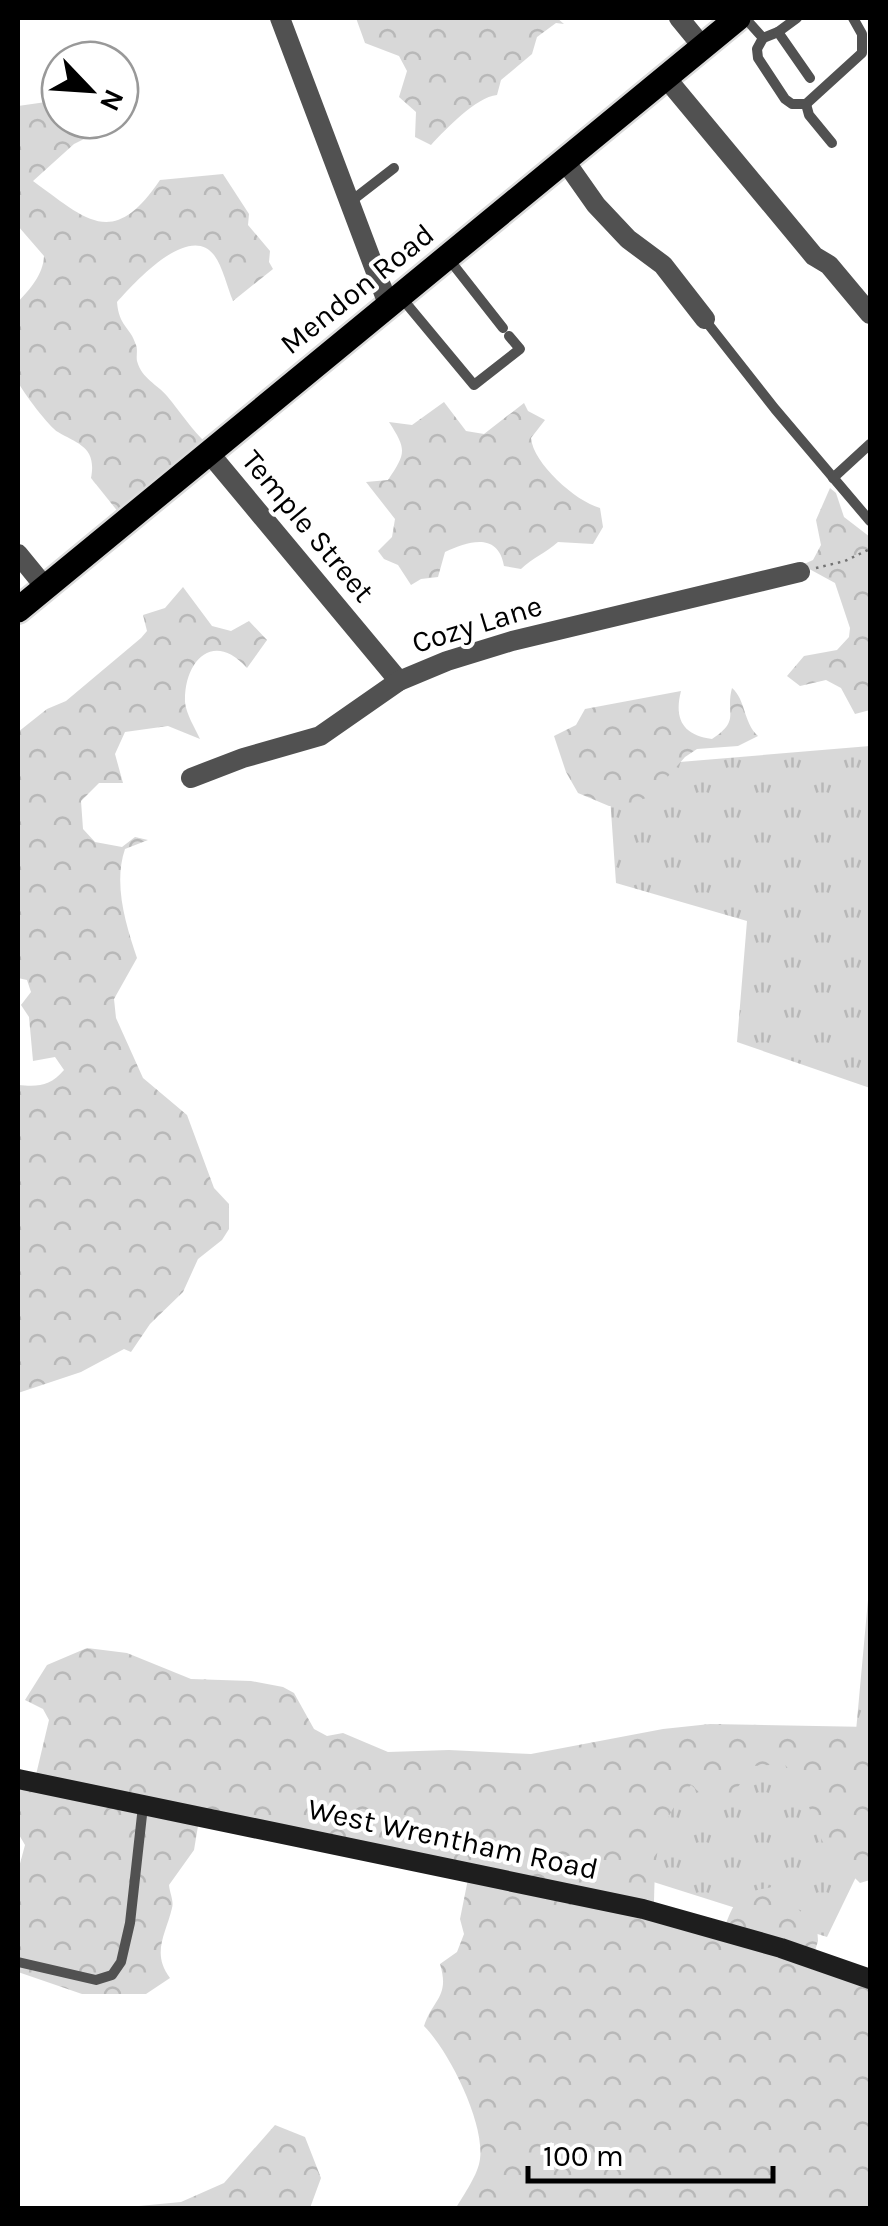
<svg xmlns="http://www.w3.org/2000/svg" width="888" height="2226" viewBox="0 0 888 2226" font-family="Karla,sans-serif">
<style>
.grass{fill:url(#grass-tufts)}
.forest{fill:url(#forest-crowns)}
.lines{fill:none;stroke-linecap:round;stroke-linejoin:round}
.primary-casing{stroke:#dbdbdb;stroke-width:30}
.path{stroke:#737373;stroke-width:2.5;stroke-dasharray:2.5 5;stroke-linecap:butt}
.lane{stroke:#515151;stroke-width:10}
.street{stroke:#515151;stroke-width:20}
.secondary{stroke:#1e1e1e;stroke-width:20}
.primary{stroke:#000;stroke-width:25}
.labels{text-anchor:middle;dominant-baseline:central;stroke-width:8;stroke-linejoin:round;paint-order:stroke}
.street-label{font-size:30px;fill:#000;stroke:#fff}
</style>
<defs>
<pattern id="grass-tufts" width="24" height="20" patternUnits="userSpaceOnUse" patternTransform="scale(2.5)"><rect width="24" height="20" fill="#d8d8d8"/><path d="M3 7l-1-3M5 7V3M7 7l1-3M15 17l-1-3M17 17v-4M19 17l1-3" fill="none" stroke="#b8b8b8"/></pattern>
<pattern id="forest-crowns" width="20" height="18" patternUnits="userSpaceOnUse" patternTransform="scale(2.5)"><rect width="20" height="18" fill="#d8d8d8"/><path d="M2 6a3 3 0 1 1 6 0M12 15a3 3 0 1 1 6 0" fill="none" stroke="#b8b8b8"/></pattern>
</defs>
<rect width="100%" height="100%" fill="#fff"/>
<g class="grass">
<path d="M870,746v342l-133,-46 10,-121 -131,-38 -8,-115z"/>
<path d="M870,1578v270l-43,89 -205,-65 54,-131 179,1z"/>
</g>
<g class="forest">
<path d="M356,18h201l7,6 -8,-1 -19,14 -5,17 -31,26 -4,15c-21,2 -51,34 -66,50l-16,-8 1,-25 -17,-15 8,-26 -8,-15 -34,-13z"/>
<path d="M60,100v20h56v3l-42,21 -41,37c55,40 80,68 127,-1l63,-6 26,40 -1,11 22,26 -1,11 4,7 -40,32c-6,-14 -10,-34 -19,-46 -25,-33 -80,28 -97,47 2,25 13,24 19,43 2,5 0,11 1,16 5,18 20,23 30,35 14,17 25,34 41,49l-85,73 -32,-40c6,-31 -13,-34 -33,-46 -8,-4 -36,-41 -40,-50 -5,-13 0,-63 0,-80 12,-13 25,-27 26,-46l-26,-30v-120z"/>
<path d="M444,402l22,29 18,3 40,-31 4,8 17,9 -14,18c2,25 44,63 69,70l3,19 -10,17 -35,-2c-12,11 -26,16 -37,27l-17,-3c-6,-34 -35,-25 -59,-14l-7,25 -17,2 -10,6 -13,-20 -14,-6 -6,-8 14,-14 3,-18 -29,-37 22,-2c18,-27 19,-30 1,-58l23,3z"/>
<path d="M830,488l6,5 8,24 26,20v173l-15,4 -14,-26 -15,-8 -26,6 -13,-10 17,-20 33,-6 12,-13 1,-9 -15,-45 -33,-18 11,-5 8,-15 -5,-25z"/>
<path d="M183,587l29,39 19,5 18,-10 18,19 -20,28c-34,-38 -63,-7 -62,34 1,12 10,26 15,37l-32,-13 -43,6 -10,22 8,29h-24l-18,18 2,28 12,13 27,5 13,-10 13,3 -23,9c-12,35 1,76 12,109l-23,41 2,19 27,60 44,37 27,73 15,16v25l-7,11 -24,19 -15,33 -33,32 -19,28 -7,-3 -43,23 -63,21v-308c21,2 32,1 46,-15l-9,-13 -22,4 -4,-44 -8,-12 10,-13 -4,-12 -9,-2v-246l29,-23 19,-8 75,-63 6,-7 -4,-16 22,-7z"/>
<path d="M732,688c14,12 11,34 26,48l-20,10 -41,3 -12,8 -34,39 -26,10h-16l-31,-13 -12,-21 -12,-36 22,-11 9,-16 96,-18c-7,27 1,44 31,48 29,-19 13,-25 20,-51z"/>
<path d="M87,1648l40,5 64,26 60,2 32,6 11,6 20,36 13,7 16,-3 45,19 61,-2 82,4 132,-25 47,-5 160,3v153l-10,3c-11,-11 -26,-22 -34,-35 -16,-28 -18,-61 -42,-84l-30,2 -20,26 -19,14 -24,-21c-36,39 -36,73 -37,123l70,22c10,-31 16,-38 49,-43l44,39 1,15 -5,16 57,22v229h-414c8,-14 22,-33 24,-49 5,-36 -31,-108 -56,-133 9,-27 26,-29 16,-62l17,-12 7,-18 -4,-15 9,-45 -270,-54 -5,30 -25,35c1,9 5,16 3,23 -6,26 -21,45 -2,70l-24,16h-64l-64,-22v-101l7,-26 -7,-12v-55l17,1 14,-59 -6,-11 -18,-9 22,-35z"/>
<path d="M275,2125l30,12 16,41 -11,30h-192l63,-6 43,-19z"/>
</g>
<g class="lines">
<defs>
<path id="primary" d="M18,610l720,-592"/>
</defs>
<use href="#primary" class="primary-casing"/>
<path class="path" d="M816,568l29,-7 25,-12"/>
<g class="lane">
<path d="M745,18l18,20 15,-6 32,46"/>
<path d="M778,32l19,-14"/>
<path d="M763,38l-6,11 1,9 27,41 7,5h14l56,-51v-19l-9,-16"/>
<path d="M806,104l3,11 23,28"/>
<path d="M350,202l44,-34"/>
<path d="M448,258l55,70"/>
<path d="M400,296l74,89 46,-36 -11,-13"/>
<path d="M705,320l70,89 95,112"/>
<path d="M833,478l37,-34"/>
<path d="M18,1962l78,18 16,-5 9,-13 9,-39 13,-117"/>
</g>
<g class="street">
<path d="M280,18l108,286"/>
<path d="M679,18l23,28"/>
<path d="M666,78l148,178 15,9 41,49"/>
<path d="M565,161l31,44 32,34 35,26 42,54"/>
<path d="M210,454l189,227"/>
<path d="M18,554l27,33"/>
<path d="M191,778l52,-20 77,-22 79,-55 48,-20 65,-20 288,-69"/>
</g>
<path class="secondary" d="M18,1779l625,130 138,39 89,31"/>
<use href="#primary" class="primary"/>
</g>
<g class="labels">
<g class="street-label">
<text transform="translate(357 289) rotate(-39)">Mendon Road</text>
<text transform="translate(308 526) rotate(50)">Temple Street</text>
<text transform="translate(477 624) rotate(-17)">Cozy Lane</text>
<text transform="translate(453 1839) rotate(12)">West Wrentham Road</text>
</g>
</g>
<rect width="888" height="2226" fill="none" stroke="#000000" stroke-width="40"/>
<g transform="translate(90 90) rotate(115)"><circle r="48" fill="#ffffff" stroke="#999999" stroke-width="2.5"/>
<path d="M0-8L18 38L0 25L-18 38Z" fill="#000000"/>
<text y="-15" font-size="28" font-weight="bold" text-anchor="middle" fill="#000000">N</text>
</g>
<path d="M528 2166v15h245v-15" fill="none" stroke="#000000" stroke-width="5"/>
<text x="543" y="2166" font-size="30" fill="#000000" stroke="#ffffff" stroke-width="8" paint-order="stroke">100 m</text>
</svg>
